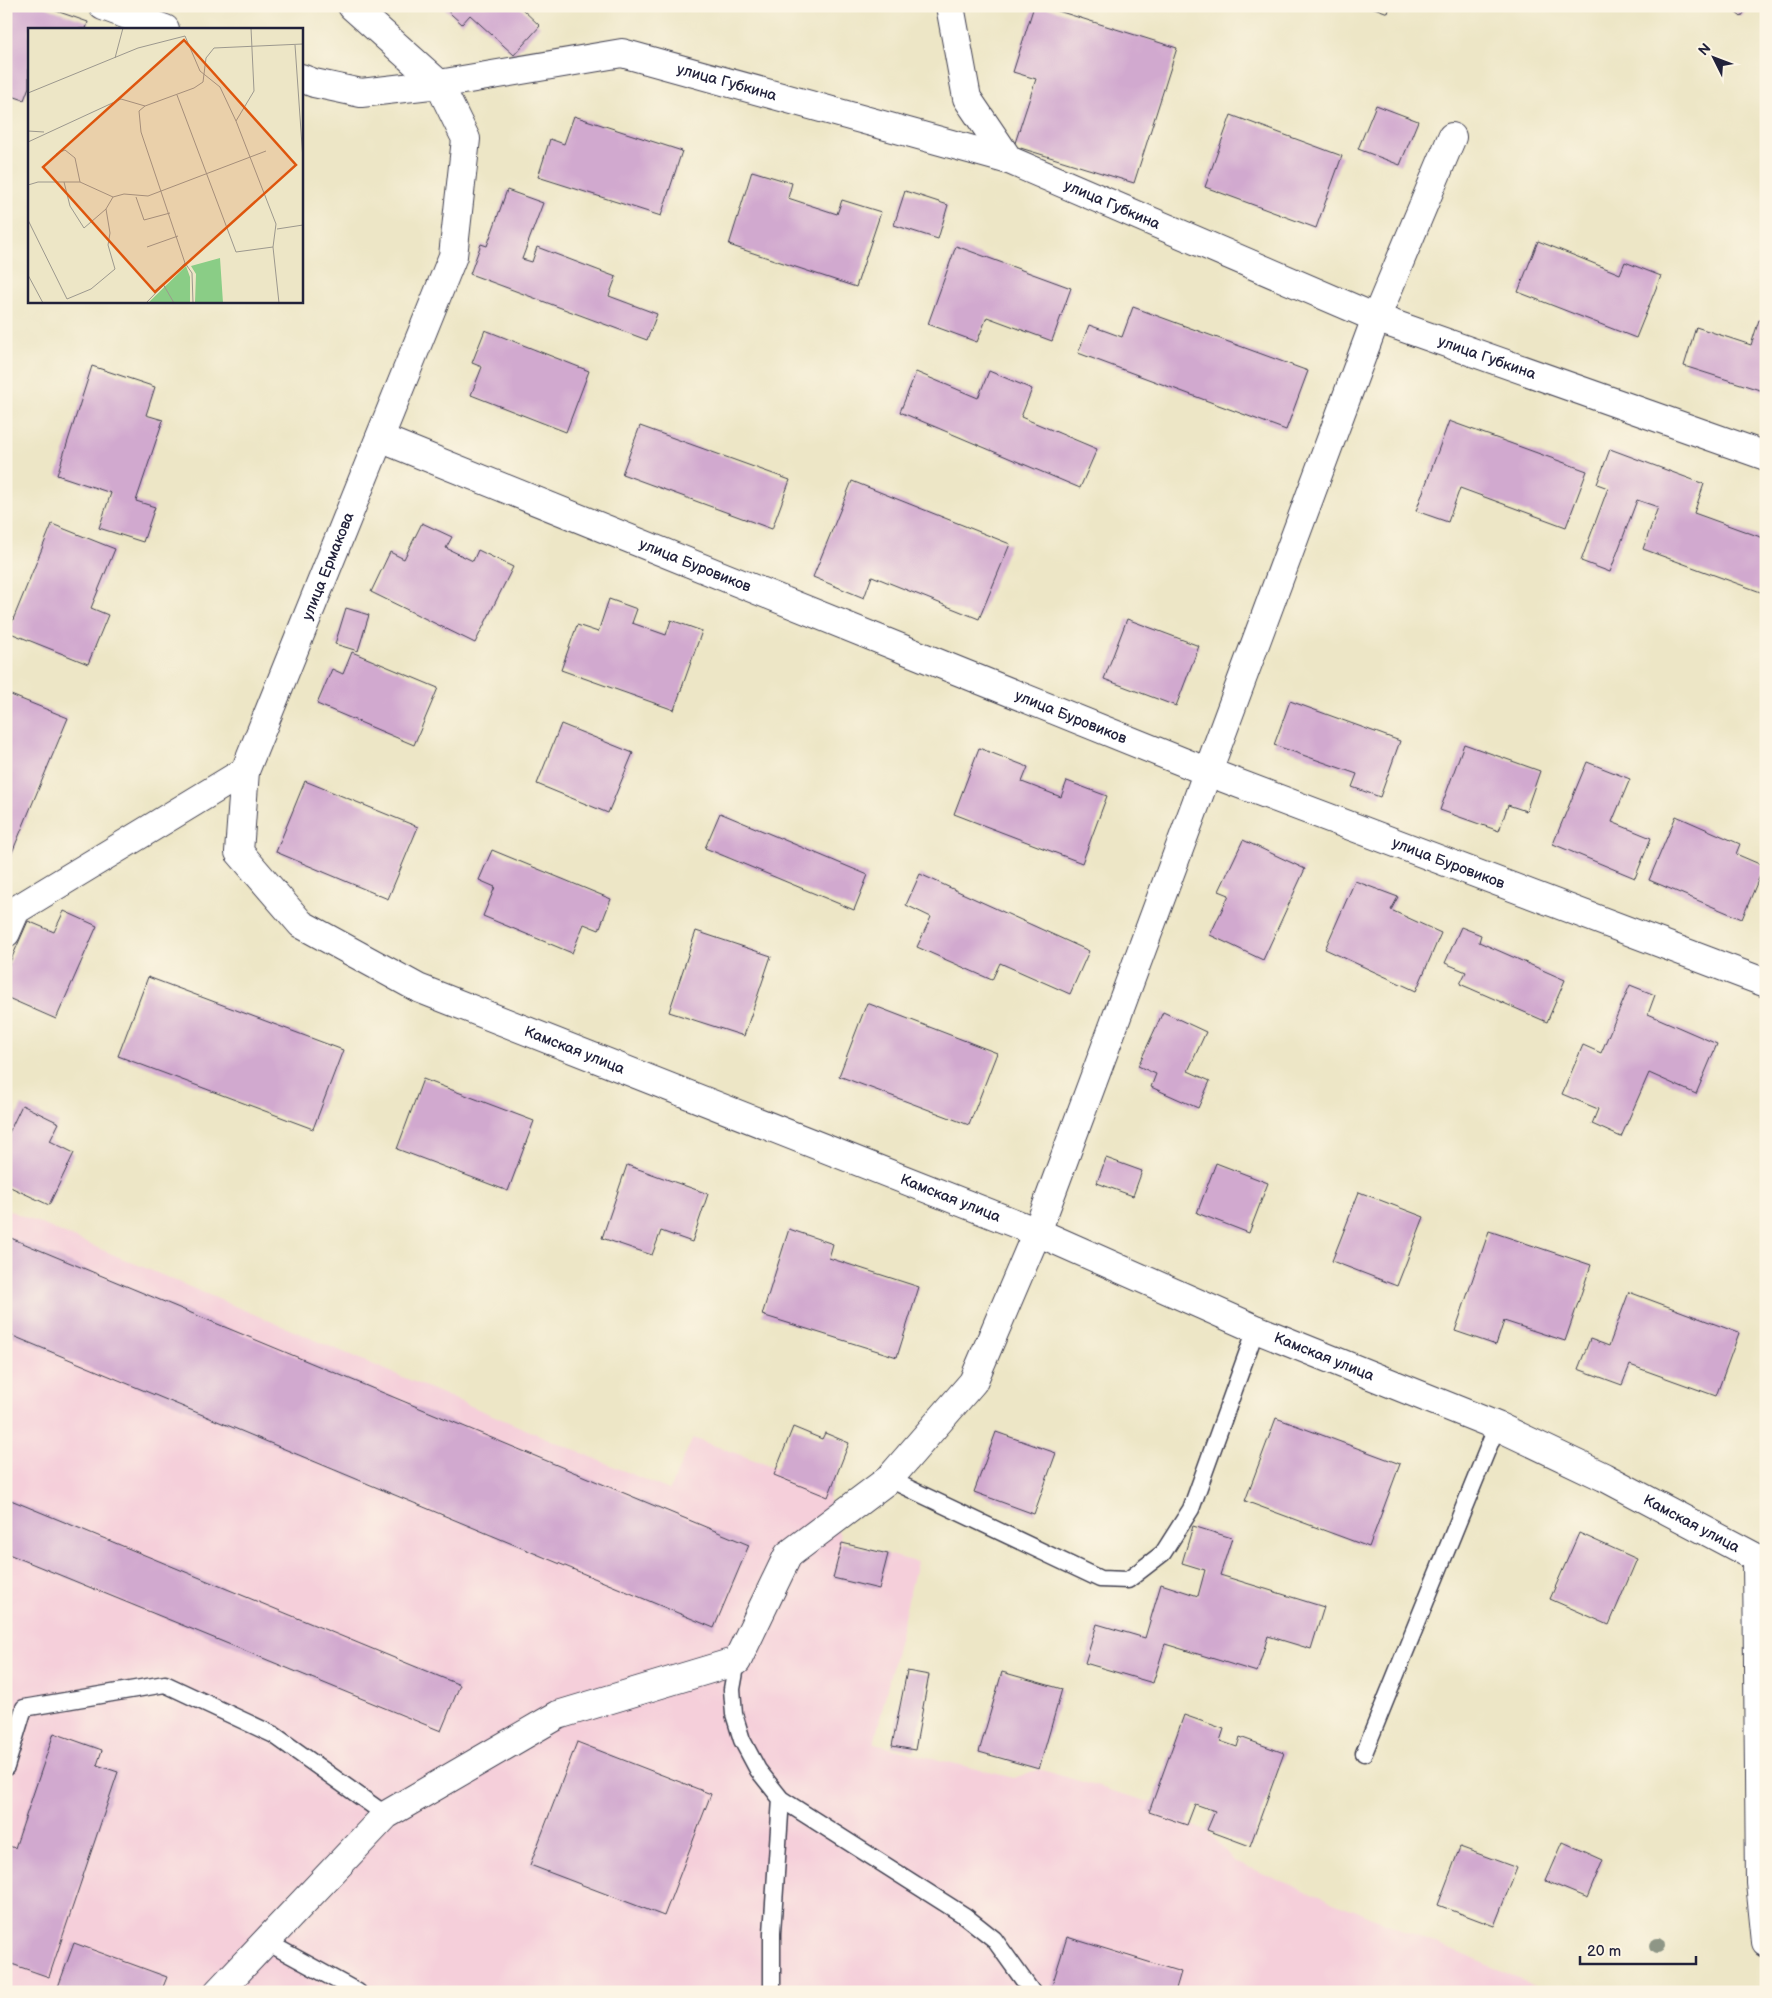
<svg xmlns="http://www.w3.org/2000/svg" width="1772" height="1998" viewBox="0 0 1772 1998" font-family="'Balsamiq Sans',sans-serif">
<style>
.built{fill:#f5cfda}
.building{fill:#d1a9cf}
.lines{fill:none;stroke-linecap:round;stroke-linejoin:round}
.lane-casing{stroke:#403f50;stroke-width:19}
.street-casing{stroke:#403f50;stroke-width:30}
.lane{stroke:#fff;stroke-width:16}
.street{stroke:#fff;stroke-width:28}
.tree{fill:#8e9686}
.labels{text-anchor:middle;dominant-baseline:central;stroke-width:5;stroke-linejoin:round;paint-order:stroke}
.street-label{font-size:15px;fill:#22223b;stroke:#fcf5e5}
.inset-road{fill:none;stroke:#9c988e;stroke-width:1}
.view{fill:#de560e;fill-opacity:0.15;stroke:#de560e;stroke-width:2.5}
.inset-edge{fill:none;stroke:#22223b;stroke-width:2.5}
</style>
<rect width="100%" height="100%" fill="#fcf5e5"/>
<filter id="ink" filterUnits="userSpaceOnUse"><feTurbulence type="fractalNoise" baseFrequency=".02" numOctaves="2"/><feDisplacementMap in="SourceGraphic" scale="10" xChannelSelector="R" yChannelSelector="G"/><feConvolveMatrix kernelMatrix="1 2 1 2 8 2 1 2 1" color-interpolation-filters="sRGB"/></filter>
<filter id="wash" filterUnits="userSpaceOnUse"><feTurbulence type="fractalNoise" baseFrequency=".0096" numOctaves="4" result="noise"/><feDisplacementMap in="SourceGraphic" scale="20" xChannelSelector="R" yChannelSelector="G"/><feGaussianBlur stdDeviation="1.12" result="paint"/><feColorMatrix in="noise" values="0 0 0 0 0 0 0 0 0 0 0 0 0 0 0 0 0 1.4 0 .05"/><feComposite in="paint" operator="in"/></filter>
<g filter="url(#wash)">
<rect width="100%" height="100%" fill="#ede6c6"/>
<path class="built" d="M6,1209l663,281 24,-52 84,30 -3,7 54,22 14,46 75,19 -43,182 140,34 25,-9 114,34 -3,9 57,18 28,32 320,130h-1549z"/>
<g id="blocks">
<g class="building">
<path d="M6,6h36l46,16 -2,7h-57v58l-5,13 -18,-6z"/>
<path d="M442,6h80l-1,2 19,18 -26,29 -44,-40 -8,9z"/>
<path d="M1034,6h8l135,42 -43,135 -120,-37 22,-67 -23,-7z"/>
<path d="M1369,6h21l-2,7z"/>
<path d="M1728,6h21l-8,11z"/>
<path d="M1376,105l42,16 -18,44 -42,-16z"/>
<path d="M1231,115l111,41 -26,72 -111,-41z"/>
<path d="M574,116l108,35 -21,65 -123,-39 12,-38 14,5z"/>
<path d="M752,171l40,12 -4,15 49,16 5,-14 39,12 -25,75 -127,-42z"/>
<path d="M507,190l36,13 -21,56 10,3 5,-15 79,30 -7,19 48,18 -10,26 -177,-66 11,-30 6,2z"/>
<path d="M905,191l43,14 -10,34 -44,-14z"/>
<path d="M1538,241l82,33 5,-12 36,14 -25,62 -118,-46z"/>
<path d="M956,246l115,42 -19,53 -65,-24 -10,25 -49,-18z"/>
<path d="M1133,307l175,64 -22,59 -208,-77 11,-28 33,12z"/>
<path d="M1759,320l7,2v70l-82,-26 12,-39 55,18z"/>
<path d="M485,330l104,41 -23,61 -95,-37 11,-28 -10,-4z"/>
<path d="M92,366l63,21 -9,28 17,5 -27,81 19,6 -12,35 -44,-14 12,-35 -54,-18z"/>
<path d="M989,371l43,18 -11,28 76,32 -17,39 -180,-76 16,-40 62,26z"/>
<path d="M1449,421l138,50 -21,56 -106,-39 -12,34 -32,-11z"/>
<path d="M640,426l150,54 -18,49 -150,-55z"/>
<path d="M1610,449l94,35 -10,29 72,26v55l-123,-45 15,-42 -21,-7 -27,72 -29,-11 27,-73 -11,-4z"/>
<path d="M852,481l158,63 -31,75 -107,-43 -8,22 -51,-21z"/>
<path d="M422,523l30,14 -6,11 27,13 5,-11 35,17 -38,76 -104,-51 19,-40 14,7z"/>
<path d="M52,524l63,25 -24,59 17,7 -20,49 -80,-32z"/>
<path d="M609,599l28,10 -5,14 34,12 5,-15 31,11 -28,79 -113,-40 16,-45 21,7z"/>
<path d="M346,608l23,7 -11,36 -23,-7z"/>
<path d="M1127,619l72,27 -23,60 -72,-27z"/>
<path d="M352,652l86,36 -24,57 -97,-41 15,-35 11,5z"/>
<path d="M6,693l62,25 -62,149z"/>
<path d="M1290,701l110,40 -20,56 -28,-10 5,-13 -83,-29z"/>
<path d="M561,724l72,29 -25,60 -71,-29z"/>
<path d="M1464,744l76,27 -14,40 -18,-6 -9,26 -59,-21z"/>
<path d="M979,748l49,19 -6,15 39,15 6,-16 40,15 -25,67 -128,-49z"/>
<path d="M1587,762l43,17 -18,43 39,16 -16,40 -82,-34z"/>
<path d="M305,781l113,46 -30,72 -112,-47z"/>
<path d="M720,813l148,62 -14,35 -149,-62z"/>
<path d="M1676,816l64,28 -4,10 28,12 -22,53 -93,-39z"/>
<path d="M1243,840l62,29 -42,91 -53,-25 19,-40 -10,-4z"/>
<path d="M492,850l119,49 -12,31 -15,-6 -12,29 -89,-37 12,-29 -16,-7z"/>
<path d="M920,874l169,77 -19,43 -70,-31 -8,17 -75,-33 14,-30 -25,-12z"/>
<path d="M1355,881l43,16 -7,13 50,23 -25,58 -91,-42z"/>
<path d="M64,911l33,15 -41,93 -50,-22v-26l22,-50 26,11z"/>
<path d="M1461,927l20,8 -2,7 86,38 -18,42 -87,-38 6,-12 -21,-9z"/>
<path d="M696,931l75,25 -27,80 -75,-24z"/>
<path d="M148,977l195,73 -30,79 -195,-73z"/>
<path d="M1630,985l25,10 -7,19 69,30 -21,50 -47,-21 -28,64 -29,-13 6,-15 -36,-15 21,-49 18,8z"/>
<path d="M867,1003l130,50 -28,72 -130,-49z"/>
<path d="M1163,1012l43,20 -18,39 22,10 -12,27 -47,-21 5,-13 -18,-8z"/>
<path d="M423,1079l111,42 -26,70 -111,-42z"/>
<path d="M22,1105l37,18 -9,18 24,12 -25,52 -43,-20v-46z"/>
<path d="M1106,1158l36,13 -9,25 -36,-13z"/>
<path d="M1216,1163l52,20 -19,50 -52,-20z"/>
<path d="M627,1165l81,29 -16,48 -31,-11 -9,24 -50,-17z"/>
<path d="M1359,1192l65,25 -27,69 -65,-25z"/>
<path d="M789,1229l44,15 -4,14 90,29 -22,70 -135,-42z"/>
<path d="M1489,1231l102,34 -26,76 -61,-20 -8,24 -41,-14z"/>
<path d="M6,1236l743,309 -35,83 -708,-295z"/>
<path d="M1629,1292l110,41 -23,63 -86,-31 -8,20 -44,-16 12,-30 19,7z"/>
<path d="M1276,1418l124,46 -31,83 -124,-46z"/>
<path d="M793,1427l29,12 3,-6 24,10 -21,54 -54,-22z"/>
<path d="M996,1432l60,21 -22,61 -60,-22z"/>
<path d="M6,1498l454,187 -19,46 -435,-178z"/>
<path d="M1193,1526l39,12 -12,37 104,32 -13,42 -43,-13 -11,36 -92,-28 -12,39 -68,-20 12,-39 48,14 16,-54 37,12 7,-26 -23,-7z"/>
<path d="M1579,1533l58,26 -28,66 -59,-26z"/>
<path d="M842,1543l46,11 -9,35 -46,-11z"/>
<path d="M907,1671l22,4 -14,75 -23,-4z"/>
<path d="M1002,1672l60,17 -23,80 -60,-17z"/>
<path d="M1184,1715l40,14 -4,12 17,6 3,-10 44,16 -34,93 -43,-16 8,-19 -20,-7 -8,21 -38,-13z"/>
<path d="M54,1733l48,17 -5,15 21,7 -69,205 -43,-15v-117l9,3z"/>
<path d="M577,1742l134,52 -47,122 -134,-51z"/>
<path d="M1563,1842l40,18 -16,38 -41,-17z"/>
<path d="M1460,1847l57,21 -23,58 -56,-21z"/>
<path d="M1067,1937l114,35 -6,20h-125z"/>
<path d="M74,1943l93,34 -6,15h-91l-12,-5z"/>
</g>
</g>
</g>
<g filter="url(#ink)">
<use href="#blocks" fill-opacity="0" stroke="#403f50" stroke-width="1"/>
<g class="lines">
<defs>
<g id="lane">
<path d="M889,1479l211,100 28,1 35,-27 28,-44 65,-180"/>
<path d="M737,1661l-5,28 2,25 8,26 16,30 23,29 184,117 29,23 38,53"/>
<path d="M1364,1753l133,-327"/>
<path d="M6,1767l18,-59 141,-24 109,51 112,80"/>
<path d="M265,1941l93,51"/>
<path d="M772,1992v-59l9,-134"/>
</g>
<g id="street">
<path d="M103,6l62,23"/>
<path d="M950,6l17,92 42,62"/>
<path id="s1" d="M301,78l13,5 47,10 78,-9 183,-31 387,107 367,158 390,138"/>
<path id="s2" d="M380,438l828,334 558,211"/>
<path id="s3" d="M245,771l-6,81 62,72 117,64 619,244 219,97 241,97 107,51 153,81 9,1"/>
<path id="s4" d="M6,933l10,-23 229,-139 208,-515 13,-117 -27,-55 -87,-78"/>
<path d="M1757,1558l3,325 6,59"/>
<path d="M218,1992l168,-177 172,-100 179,-54 51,-106 101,-76 84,-97 64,-150 339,-914 76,-181"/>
</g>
</defs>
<use href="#lane" class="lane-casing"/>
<use href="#street" class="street-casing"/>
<use href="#lane" class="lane"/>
<use href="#street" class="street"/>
</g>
<circle class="tree" cx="1657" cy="1946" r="8"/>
</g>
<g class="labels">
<g class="street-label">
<text stroke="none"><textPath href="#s1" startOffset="435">улица Губкина</textPath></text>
<text stroke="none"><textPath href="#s1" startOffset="840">улица Губкина</textPath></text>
<text stroke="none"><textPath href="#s1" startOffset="1245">улица Губкина</textPath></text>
<text stroke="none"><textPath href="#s2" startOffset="340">улица Буровиков</textPath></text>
<text stroke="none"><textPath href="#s4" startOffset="514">улица Ермакова</textPath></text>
<text stroke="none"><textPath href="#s2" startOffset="745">улица Буровиков</textPath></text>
<text stroke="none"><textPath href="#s2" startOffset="1150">улица Буровиков</textPath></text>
<text stroke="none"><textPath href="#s3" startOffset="478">Камская улица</textPath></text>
<text stroke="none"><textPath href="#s3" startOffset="882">Камская улица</textPath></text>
<text stroke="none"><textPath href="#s3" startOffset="1288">Камская улица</textPath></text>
<text stroke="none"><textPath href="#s3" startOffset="1692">Камская улица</textPath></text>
</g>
</g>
<g transform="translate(28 28)">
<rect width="275" height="275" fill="#ede6c6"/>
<path d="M192,230l3,45h-28l1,-29 -5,-8zM158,238l4,11v26h-42z" fill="#8acd86"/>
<path class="inset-road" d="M267,17l8,115M87,30l8,-30M0,65l110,-45 47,-12 15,35 20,16 16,34 40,103 -3,23 6,56M149,67l59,157 37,-5M117,78l-6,5 2,21 44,131 7,10 1,30M208,93l18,-30 -3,-63M0,103l16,1M0,114l93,-43 24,7 49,-18 9,-6 3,-24 8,-10 89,-4M28,126l9,-4 10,8 5,24M36,154l6,24 14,22 22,-19M0,157l10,-3h42l33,15 11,-3 24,2 118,-45M108,169l8,23 26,-7M0,192l39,79 24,-10 24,-20 -7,-24 2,-12 -4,-24 7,-12M249,201l26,-4M119,219l31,-11M0,247l15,28M135,256l11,19M118,275l39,-40"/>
<path class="view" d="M156,12l112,125 -141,127 -112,-125z"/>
<rect width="275" height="275" class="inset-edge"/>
</g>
<rect width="1772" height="1998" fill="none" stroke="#fcf5e5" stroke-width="25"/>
<g transform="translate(1714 58) rotate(312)" stroke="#fcf5e5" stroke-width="4" paint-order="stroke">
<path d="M0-4L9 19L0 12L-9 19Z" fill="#22223b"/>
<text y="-8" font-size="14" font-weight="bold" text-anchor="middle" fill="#22223b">N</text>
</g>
<path d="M1580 1956v8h116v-8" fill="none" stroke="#22223b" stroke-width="2.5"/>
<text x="1587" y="1956" font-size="15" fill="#22223b" stroke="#fcf5e5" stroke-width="4" paint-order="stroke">20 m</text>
</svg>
